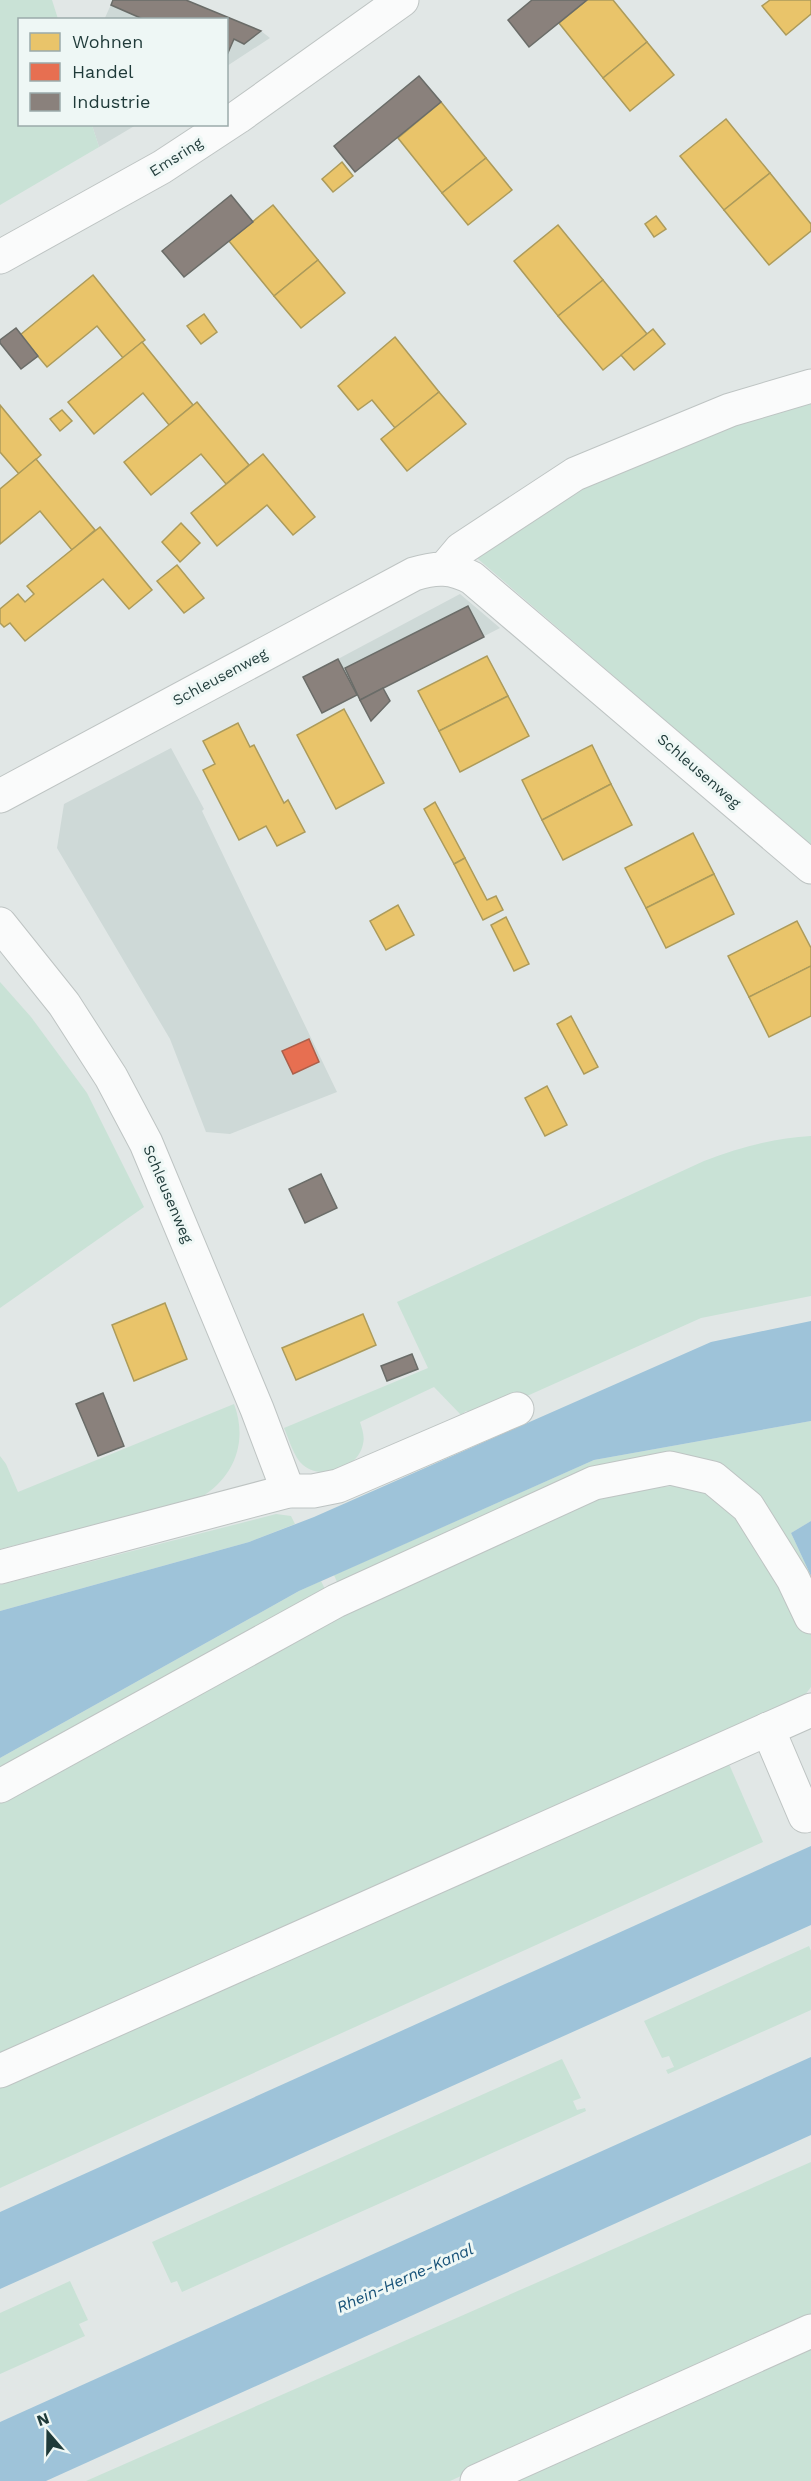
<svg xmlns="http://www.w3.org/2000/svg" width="811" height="2481" viewBox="0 0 811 2481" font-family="'Work Sans',sans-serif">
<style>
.built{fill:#ced9d7}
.green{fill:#c9e2d6}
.water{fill:#9ec3d9}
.homes{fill:#e9c46a;stroke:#ac9b5b;stroke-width:1.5}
.shops{fill:#e76f51;stroke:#ab5f4a;stroke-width:1.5}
.industry{fill:#8a817c;stroke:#6a6c68;stroke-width:1.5}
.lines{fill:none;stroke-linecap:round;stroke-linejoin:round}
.minor-casing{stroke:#bec4c3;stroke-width:35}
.minor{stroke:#fafbfb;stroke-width:33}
.labels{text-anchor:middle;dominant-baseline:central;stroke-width:6;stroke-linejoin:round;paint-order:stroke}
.street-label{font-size:15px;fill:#1f3a39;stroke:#eef7f5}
.water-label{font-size:16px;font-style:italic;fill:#175278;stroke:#eef7f5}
</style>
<rect width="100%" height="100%" fill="#e1e7e6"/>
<g class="built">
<path d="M113,0h73l75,31 9,7 -43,28 -1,-46h-122z"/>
<path d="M92,125v-1l44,1 -37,22z"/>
<path d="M460,594l40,34 -140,72 -22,-41z"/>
<path d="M171,748l33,61 -2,2 135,281 -107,42 -24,-2 -36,-93 -113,-191 7,-44z"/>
</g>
<g class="green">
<path d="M0,0h52l6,19 -38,1v104l72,1 7,22 -99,58z"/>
<path d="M811,396v450l-340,-293 102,-65z"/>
<path d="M0,982l31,35 56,76 57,114 -144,101z"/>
<path d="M811,1136v160l-110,22 -203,91 -26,5 -6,-3 -5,4 -27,-28 -74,35c2,7 5,14 3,22 -5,25 -41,37 -60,21 -9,-7 -14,-26 -19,-37l144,-60 -31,-66 307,-141c35,-13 69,-23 107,-25z"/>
<path d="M234,1404c14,37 1,73 -34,94 -14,8 -37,10 -53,14 -49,12 -98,25 -147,37v-93l6,8 12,28z"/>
<path d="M811,1421v100l-20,12 20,43v17l-112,-131 -358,129 -7,-16 260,-115z"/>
<path d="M681,1485l39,10 49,60 42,79v53l-6,8 -805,364v-262l316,-175 287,-128z"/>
<path d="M276,1514l15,2 4,8 -46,18 -249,69v-26z"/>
<path d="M321,1581l8,16 -329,181v-20l299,-167z"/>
<path d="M725,1755l38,87 -763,346v-105z"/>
<path d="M809,1946l2,5v59l-143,64 -2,-4 8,-3 -5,-11 -7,2 -18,-37z"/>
<path d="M562,2059l19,39 -8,3 4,9 8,-2 1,3 -404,181 -5,-11 -6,2 -19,-41z"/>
<path d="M811,2162v157l-361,162h-364z"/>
<path d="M70,2281l18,39 -9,4 6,12 -85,38v-61z"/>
<path d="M811,2342v139h-311z"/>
</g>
<g class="water">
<path d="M811,1321v100l-217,39 -295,131 -299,167v-147l249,-69 65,-25 397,-175z"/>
<path d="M811,1521v55l-20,-43z"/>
<path d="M811,1846v79l-811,364v-77z"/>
<path d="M811,2057v78l-765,346h-46v-59z"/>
</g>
<g class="homes">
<path d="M587,0h26l34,42 -44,36 -44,-55z"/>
<path d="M770,0h41v14l-25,21 -24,-29z"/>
<path d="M647,42l27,33 -44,36 -27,-33z"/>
<path d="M441,102l45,56 -44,35 -44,-55z"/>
<path d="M726,119l44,54 -46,37 -44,-54z"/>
<path d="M486,158l26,32 -44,35 -26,-32z"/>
<path d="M342,162l11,14 -20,16 -11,-13z"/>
<path d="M770,173l41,51v7l-42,34 -45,-55z"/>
<path d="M273,205l45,55 -44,36 -45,-55z"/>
<path d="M656,216l10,13 -12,8 -9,-13z"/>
<path d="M558,225l45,55 -45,36 -44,-55z"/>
<path d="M318,260l27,33 -44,35 -27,-32z"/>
<path d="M93,275l52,65 -22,18 -26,-32 -50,41 -27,-32z"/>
<path d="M603,280l44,54 -44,36 -45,-54z"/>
<path d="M204,314l13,18 -16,12 -14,-18z"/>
<path d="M653,329l12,15 -31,26 -13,-15z"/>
<path d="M395,337l44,55 -44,36 -23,-28 -14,10 -20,-24z"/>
<path d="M142,342l51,63 -24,20 -26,-32 -49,41 -26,-32z"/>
<path d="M439,392l27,32 -59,47 -26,-32z"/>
<path d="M197,402l52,63 -23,19 -25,-30 -50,41 -27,-33z"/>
<path d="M0,405l41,50 -22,19 -19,-22z"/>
<path d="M62,410l10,11 -12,10 -10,-12z"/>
<path d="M263,454l52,63 -22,18 -26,-30 -50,41 -26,-33z"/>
<path d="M36,459l59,71 -23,20 -32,-39 -40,33v-55z"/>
<path d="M181,523l19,20 -20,19 -18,-20z"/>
<path d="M100,527l52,63 -23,19 -26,-30 -78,62 -15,-18 -6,4 -4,-4v-14l18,-15 7,8 9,-8 -7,-8z"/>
<path d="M177,565l27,33 -20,15 -27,-32z"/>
<path d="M487,656l21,40 -69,35 -21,-40z"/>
<path d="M508,696l21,40 -69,36 -21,-41z"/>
<path d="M344,709l40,74 -48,26 -39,-74z"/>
<path d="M238,723l12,24 4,-2 30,58 4,-3 17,32 -28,14 -11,-20 -27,14 -36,-70 12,-6 -12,-23z"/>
<path d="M592,745l19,39 -69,36 -20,-40z"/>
<path d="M611,784l21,41 -69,35 -21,-40z"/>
<path d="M435,802l30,56 -11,6 -30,-55z"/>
<path d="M693,833l21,41 -68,34 -21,-40z"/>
<path d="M465,858l22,42 9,-4 7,14 -20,10 -29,-56z"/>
<path d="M714,874l20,40 -68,34 -20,-40z"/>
<path d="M398,905l16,30 -28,15 -16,-29z"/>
<path d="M506,917l23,47 -15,7 -23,-46z"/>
<path d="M797,921l14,27v18l-62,31 -21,-41z"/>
<path d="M811,966v50l-42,21 -20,-40z"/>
<path d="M571,1016l27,51 -14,7 -27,-50z"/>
<path d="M547,1086l20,39 -22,11 -20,-38z"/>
<path d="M165,1303l22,56 -53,22 -22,-56z"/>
<path d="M363,1314l13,31 -80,35 -14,-32z"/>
</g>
<path class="shops" d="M309,1039l10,23 -26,12 -11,-23z"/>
<g class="industry">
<path d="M113,0h73l75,31 -17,13 -10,-5 -7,16 -1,-35h-81l-34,-15z"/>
<path d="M532,0h55l-58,47 -21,-27z"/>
<path d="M419,76l22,26 -86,70 -21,-26z"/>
<path d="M231,195l22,27 -69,55 -22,-26z"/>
<path d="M16,328l22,28 -17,13 -21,-26v-3z"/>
<path d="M468,606l16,31 -124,63 -15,-32z"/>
<path d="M338,659l19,36 -35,18 -19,-36z"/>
<path d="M383,688l7,13 -19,20 -11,-21z"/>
<path d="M321,1174l16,34 -32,15 -16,-34z"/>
<path d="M412,1354l6,15 -31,12 -6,-15z"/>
<path d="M103,1393l21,53 -26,10 -22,-52z"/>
</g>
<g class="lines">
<defs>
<g id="minor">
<path d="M0,257l162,-90 76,-50 164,-117"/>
<path d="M445,568l16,-19 114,-75 155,-64 81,-24"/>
<path d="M0,796l414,-222c22,-7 38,-7 58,4l339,289"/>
<path d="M0,924l64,80 47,73 35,66 111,266 31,82"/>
<path d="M0,1567l288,-76h25l25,-5 179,-77"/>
<path d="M768,1729l37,87 6,-2"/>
<path d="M0,1786l336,-185 258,-118 76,-15 43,10 35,29 45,72 18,38"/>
<path d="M0,2071l811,-361"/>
<path d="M477,2481l334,-150"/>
</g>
</defs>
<use href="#minor" class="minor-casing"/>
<use href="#minor" class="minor"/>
</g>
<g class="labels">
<g class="street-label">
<text transform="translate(176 157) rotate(-32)">Emsring</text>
<text transform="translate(220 677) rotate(-28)">Schleusenweg</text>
<text transform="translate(699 771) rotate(41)">Schleusenweg</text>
<text transform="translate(168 1194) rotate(67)">Schleusenweg</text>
</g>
<g class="water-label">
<text transform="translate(405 2278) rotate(-24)">Rhein-Herne-Kanal</text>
</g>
</g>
<rect x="18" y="18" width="210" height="108" fill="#eef7f5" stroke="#9babaa" stroke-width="1.5"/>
<rect x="30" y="33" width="30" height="18" fill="#e9c46a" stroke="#9babaa" stroke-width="1.5"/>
<text x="72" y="48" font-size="18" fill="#1f3a39">Wohnen</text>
<rect x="30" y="63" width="30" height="18" fill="#e76f51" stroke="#9babaa" stroke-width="1.5"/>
<text x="72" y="78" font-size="18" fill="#1f3a39">Handel</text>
<rect x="30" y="93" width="30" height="18" fill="#8a817c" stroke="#9babaa" stroke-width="1.5"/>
<text x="72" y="108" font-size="18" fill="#1f3a39">Industrie</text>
<g transform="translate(48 2433) rotate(340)" stroke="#eef7f5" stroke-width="4.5" paint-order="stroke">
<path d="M0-4.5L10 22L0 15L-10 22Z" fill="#1f3a39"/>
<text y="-9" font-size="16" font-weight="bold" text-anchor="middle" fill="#1f3a39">N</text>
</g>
</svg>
